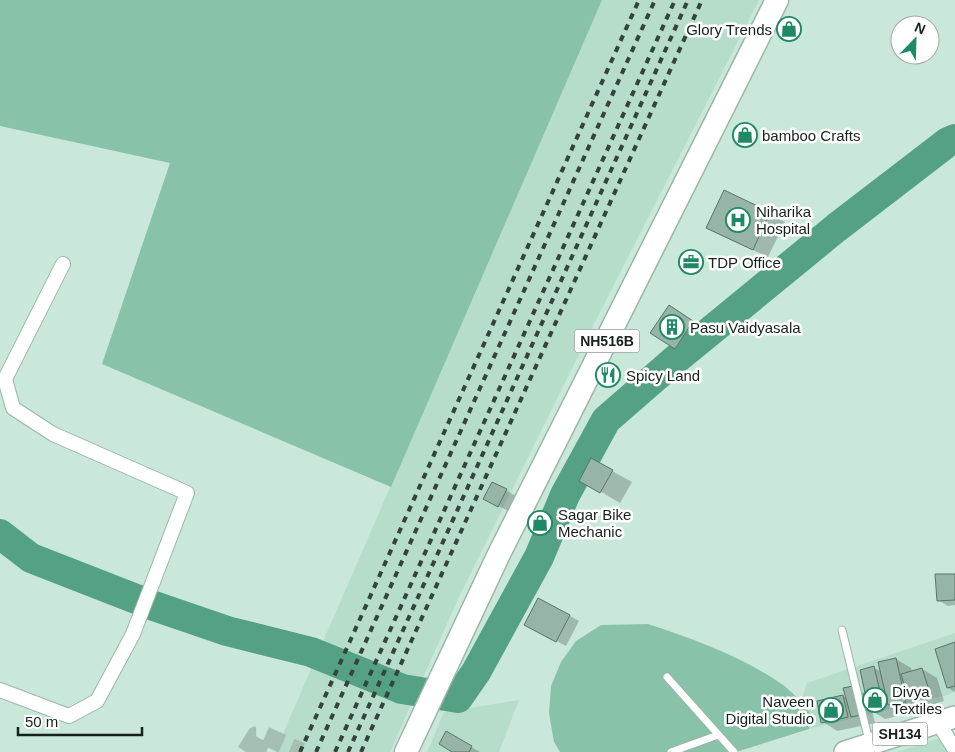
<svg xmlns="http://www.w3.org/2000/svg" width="955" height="752" viewBox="0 0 955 752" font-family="Arial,sans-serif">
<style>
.built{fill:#b6dcca}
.green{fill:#88c2a8}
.shadow{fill:#0003}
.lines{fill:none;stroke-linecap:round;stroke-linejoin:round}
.river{stroke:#54a283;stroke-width:30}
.building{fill:#97b5a7;stroke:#597468}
.secondary-tunnel{stroke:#a5c0b3;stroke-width:19;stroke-dasharray:19 9;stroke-linecap:butt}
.service-casing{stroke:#99b7a9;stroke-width:9}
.minor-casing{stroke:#99b7a9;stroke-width:16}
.primary-casing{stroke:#99b7a9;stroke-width:24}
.trunk-casing{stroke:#99b7a9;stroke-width:25}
.service{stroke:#fff;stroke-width:7}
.minor{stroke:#fff;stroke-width:14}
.primary{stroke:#fff;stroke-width:21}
.trunk{stroke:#fff;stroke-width:22}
.rail{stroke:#34433c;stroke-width:4;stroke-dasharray:6 6;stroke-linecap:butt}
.labels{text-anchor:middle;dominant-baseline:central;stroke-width:5;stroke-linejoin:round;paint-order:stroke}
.shield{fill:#fff;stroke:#5c6460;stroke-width:1}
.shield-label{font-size:14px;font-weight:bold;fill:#16211c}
.poi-label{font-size:15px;fill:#16211c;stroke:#fff;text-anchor:start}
</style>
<rect width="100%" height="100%" fill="#c9e8d9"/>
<g class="built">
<path d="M602,0h157l-165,324 -136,275 -68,153h-115z"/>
<path d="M955,633v59l-11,4 -135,33 3,-14 -11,-13 6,-19z"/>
<path d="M519,700l-20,52h-72l17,-40z"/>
<path d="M955,733v19h-58z"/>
</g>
<g class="green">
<path d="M0,0h602l-211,487 -289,-123 68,-201 -170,-37z"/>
<path d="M648,624c45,15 96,33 135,61 11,8 20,20 29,30l-3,14 -73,23h-176l-6,-10 -5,-29 2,-27 10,-24 15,-21 25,-16z"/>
</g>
<g class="shadow">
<path d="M725,192l60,30 -17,35 -45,-21z"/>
<path d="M679,312l23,15 -17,27 -10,-6z"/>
<path d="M592,460l40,22 -12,21 -22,-13z"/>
<path d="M493,483l23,13 -8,15 -13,-7z"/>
<path d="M955,575v30l-7,1 -10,-6z"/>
<path d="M570,616l9,5 -13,25 -30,-16z"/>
<path d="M955,644v48l-7,-4z"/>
<path d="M896,659l15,9 1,4 10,-3 15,9 7,23 -19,6 -6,-3 1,6 -16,3 -8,-4 2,7 -13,3 -13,-8 3,12 -38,8 -14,-9 20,-26 4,3 6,-12 14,8 7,-27 8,4z"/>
<path d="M446,733l34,19h-26z"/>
</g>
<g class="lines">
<path class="river" d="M0,534l31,24 123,48 73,25 84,21 91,37 56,9 18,-26 63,-115 26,-62 41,-75 69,-60 161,-132 112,-86 7,-3"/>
</g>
<g class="building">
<path d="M724,190l46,22 -17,38 -47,-22z"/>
<path d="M669,305l24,16 -18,28 -25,-16z"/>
<path d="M591,458l22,12 -13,23 -21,-12z"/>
<path d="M492,482l15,7 -9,18 -15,-8z"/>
<path d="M935,574h20v26l-18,1z"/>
<path d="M538,598l32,17 -14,27 -32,-17z"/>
<path d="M955,642v44l-8,2 -12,-39z"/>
<path d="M896,658l10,44 -18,3 -10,-43z"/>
<path d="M874,666l10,42 -15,3 -9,-41z"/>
<path d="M922,668l8,25 -21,7 -8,-26z"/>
<path d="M853,686l8,29 -10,2 -8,-29z"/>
<path d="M843,695l5,22 -27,6 -4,-22z"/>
<path d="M446,731l26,15 -3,6h-17l-13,-8z"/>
</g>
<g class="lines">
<g class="secondary-tunnel">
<path d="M248,749h12l8,3"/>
<path d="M246,752l10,-16h9l36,16"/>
</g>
<defs>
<g id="service">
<path d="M842,630l27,111"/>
<path d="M667,677l67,75"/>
<path d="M671,752l47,-17"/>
</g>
<g id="minor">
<path d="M0,690l69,26 28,-15 36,-67 54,-141 -134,-59 -40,-26 -8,-29 58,-115"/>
<path d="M938,722l17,28"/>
</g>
<path id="primary" d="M845,752l110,-35"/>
<path id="trunk" d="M406,752l92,-196 279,-556"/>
</defs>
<use href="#service" class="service-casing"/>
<use href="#minor" class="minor-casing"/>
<use href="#primary" class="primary-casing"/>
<use href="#trunk" class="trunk-casing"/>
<use href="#service" class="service"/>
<use href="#minor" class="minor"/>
<use href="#primary" class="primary"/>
<use href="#trunk" class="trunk"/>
<g class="rail">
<path d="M300,752l339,-752"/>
<path d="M316,752l339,-752"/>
<path d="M335,752l340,-752"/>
<path d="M348,752l340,-752"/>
<path d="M361,752l341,-752"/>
</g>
</g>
<defs>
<symbol id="shop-ring" viewBox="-11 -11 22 22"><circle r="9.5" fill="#fff" stroke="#1f8865" stroke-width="1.5"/><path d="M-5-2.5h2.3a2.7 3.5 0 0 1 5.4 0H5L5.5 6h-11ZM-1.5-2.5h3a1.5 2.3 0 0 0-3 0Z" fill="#1f8865"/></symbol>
<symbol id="hospital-ring" viewBox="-11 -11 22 22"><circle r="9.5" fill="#fff" stroke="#1f8865" stroke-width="1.5"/><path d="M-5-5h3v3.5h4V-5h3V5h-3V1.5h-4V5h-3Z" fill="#1f8865"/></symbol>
<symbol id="office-ring" viewBox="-11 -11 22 22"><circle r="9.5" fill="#fff" stroke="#1f8865" stroke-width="1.5"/><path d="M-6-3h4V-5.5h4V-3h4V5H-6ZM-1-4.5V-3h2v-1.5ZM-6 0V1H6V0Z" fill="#1f8865"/></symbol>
<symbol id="building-ring" viewBox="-11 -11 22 22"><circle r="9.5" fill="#fff" stroke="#1f8865" stroke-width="1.5"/><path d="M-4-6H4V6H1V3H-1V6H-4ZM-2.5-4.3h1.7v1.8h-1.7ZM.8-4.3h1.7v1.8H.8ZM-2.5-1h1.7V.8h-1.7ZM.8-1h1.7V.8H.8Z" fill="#1f8865"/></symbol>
<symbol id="restaurant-ring" viewBox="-11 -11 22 22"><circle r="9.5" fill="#fff" stroke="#1f8865" stroke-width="1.5"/><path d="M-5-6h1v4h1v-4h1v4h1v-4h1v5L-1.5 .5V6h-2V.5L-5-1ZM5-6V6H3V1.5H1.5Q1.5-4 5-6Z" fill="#1f8865"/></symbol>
</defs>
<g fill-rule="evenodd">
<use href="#shop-ring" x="775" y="15" width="28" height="28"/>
<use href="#shop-ring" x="731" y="121" width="28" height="28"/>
<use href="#hospital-ring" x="724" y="206" width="28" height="28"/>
<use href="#office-ring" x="677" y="248" width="28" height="28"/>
<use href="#building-ring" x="658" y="313" width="28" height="28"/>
<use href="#restaurant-ring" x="594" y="361" width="28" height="28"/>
<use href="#shop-ring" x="526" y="509" width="28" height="28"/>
<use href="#shop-ring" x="861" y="686" width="28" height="28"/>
<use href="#shop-ring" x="817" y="696" width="28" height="28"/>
</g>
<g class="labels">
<g class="shield">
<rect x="574.5" y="329.5" width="65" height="23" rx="4"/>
<rect x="872.5" y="722.5" width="55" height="23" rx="4"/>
</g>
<g class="shield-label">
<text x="607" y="341">NH516B</text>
<text x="900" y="734">SH134</text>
</g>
<g class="poi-label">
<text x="772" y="29" text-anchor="end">Glory Trends</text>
<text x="762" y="135">bamboo Crafts</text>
<text x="756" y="211">Niharika<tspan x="756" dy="17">Hospital</tspan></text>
<text x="708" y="262">TDP Office</text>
<text x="690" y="327">Pasu Vaidyasala</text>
<text x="626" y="375">Spicy Land</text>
<text x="558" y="514">Sagar Bike<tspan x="558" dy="17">Mechanic</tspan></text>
<text x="892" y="691">Divya<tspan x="892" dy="17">Textiles</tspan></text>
<text x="814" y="701" text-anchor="end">Naveen<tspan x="814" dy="17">Digital Studio</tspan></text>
</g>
</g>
<g transform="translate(915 40) rotate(23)"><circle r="24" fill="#ffffff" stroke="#a2a6a4"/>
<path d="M0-4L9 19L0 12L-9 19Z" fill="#1f8865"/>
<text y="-8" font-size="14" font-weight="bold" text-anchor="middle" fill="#16211c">N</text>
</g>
<path d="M18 727v8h124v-8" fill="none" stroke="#16211c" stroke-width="2.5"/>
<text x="25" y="727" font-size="15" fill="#16211c" stroke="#ffffff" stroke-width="4" paint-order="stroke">50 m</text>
</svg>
